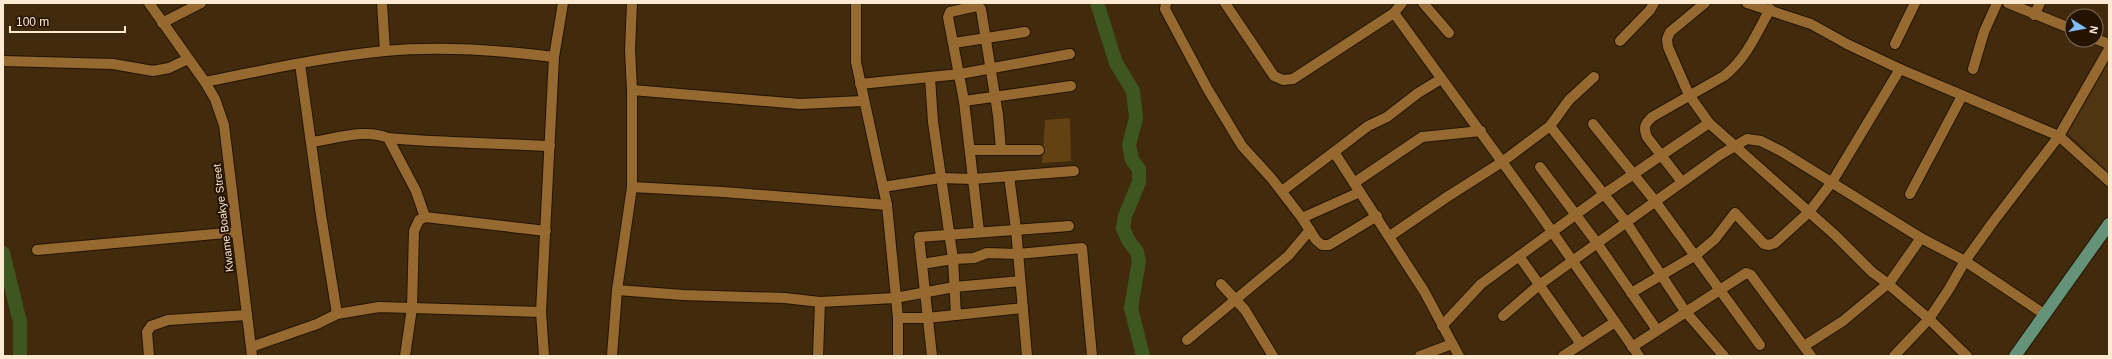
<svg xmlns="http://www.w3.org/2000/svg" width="2112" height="359" viewBox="0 0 2112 359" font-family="Arial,sans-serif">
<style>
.built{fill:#4f3511}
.green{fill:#634113}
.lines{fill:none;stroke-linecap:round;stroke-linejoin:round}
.river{stroke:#3e5721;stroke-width:14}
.minor-casing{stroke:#231504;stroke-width:12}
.major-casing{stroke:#231504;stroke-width:14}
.minor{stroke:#966930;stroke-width:10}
.major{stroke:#659379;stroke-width:12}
.labels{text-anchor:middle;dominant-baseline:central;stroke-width:4;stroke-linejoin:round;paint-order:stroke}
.street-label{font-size:11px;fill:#fee9d3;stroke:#251300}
</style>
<rect width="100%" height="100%" fill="#422a0c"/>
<path class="built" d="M2109,61v112l-41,-40z"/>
<path class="green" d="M1070,118l1,43 -29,2 3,-43z"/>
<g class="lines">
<g class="river">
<path d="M1097,3l19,60 17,28 3,27 -7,27 3,15 7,9v13l-14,34 -2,12 5,12 9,12 2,9 -8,47 12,48"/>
<path d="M3,253l17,69v34"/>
</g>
<defs>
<g id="minor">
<path d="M149,3l56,79 10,17 9,26 28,231"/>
<path d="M382,3l3,48"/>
<path d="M856,3v59l31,143 11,113v38"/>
<path d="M1166,3l-1,6 42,79 35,58 30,33 30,39 14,22 6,5h7l48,-29"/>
<path d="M1225,3l49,73 9,4 10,-1 101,-66 8,-10"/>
<path d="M1423,3l26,30"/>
<path d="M1705,3l-35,29 -3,7 1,8 21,48 20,28 126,112 37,37 15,11 42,36 38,37"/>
<path d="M1747,3l64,21 36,20 53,25 159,67 -66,86 -28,39 -16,28 -20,30 -35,37"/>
<path d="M2008,3l64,26"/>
<path d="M1394,13l143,197 102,146"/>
<path d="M2034,15l6,-12"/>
<path d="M162,23l39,-20"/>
<path d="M2096,39l13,5"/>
<path d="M1620,41l30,-31 4,-7"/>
<path d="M954,43l71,-11"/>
<path d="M1895,44l20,-41"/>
<path d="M2109,49l-50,87 50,45"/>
<path d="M3,61l110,3 40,7 16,-3 19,-9"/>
<path d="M300,64l21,151 16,99"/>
<path d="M1973,69l11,-37 13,-29"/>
<path d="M930,78l3,44 20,137 3,56"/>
<path d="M1441,79l-23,14 -31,24 -19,9 -34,26 90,139 35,65"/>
<path d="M205,82c59,-12 119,-25 180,-31 56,-5 113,-1 169,6"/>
<path d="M860,84l100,-10 110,-20"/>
<path d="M632,90l168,14 63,-3"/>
<path d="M964,101l107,-15"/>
<path d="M1593,124l62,77 105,144"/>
<path d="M1550,126l76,96 59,89 39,45"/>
<path d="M388,138c54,5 108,5 162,8"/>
<path d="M311,142c24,-3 55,-14 77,-4l28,53 9,26"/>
<path d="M970,150h69"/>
<path d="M1540,167l57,76 60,87"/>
<path d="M1009,176l7,53 11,127"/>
<path d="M1682,182l-35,-45c-4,-10 -2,-13 5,-20l72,-41c22,-17 33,-43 46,-67"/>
<path d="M1354,183l68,-46 59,-6"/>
<path d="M632,187l91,5 164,13"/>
<path d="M883,187l57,-9 33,1 101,-8"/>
<path d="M1282,191l52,-39"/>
<path d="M1910,194l52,-98"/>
<path d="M1302,218l58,-26"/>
<path d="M979,231l-15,-130 -16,-84 2,-5 27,-6 4,3 17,106 3,35"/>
<path d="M1390,236l57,-39 55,-35 48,-36 19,-26 25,-23"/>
<path d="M37,250l200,-18"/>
<path d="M1519,256l62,88"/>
<path d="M922,264l31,-5 21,-1 13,-5 31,1 64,-6 10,108"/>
<path d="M1221,284l24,26 28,46"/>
<path d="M617,290l66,5 102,3 35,4 -2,54"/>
<path d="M1631,293l65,-38 19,-16 20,-26 29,31 5,1 6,-2 34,-31 23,-30 68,-113"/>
<path d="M820,302l75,-4 59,-11 66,-6"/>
<path d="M1503,316l36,-31 181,-130 27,-16 14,2 20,10 140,87 44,23 79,53"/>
<path d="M898,318h29l96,-10"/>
<path d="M1442,326l39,-42 123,-90 105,-71"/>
<path d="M1187,340l101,-84 22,-26"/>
<path d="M1804,346l39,-25 47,-39 31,-44"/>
<path d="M251,347l66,-23 20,-10 42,-7 162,5"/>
<path d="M1632,347l114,-74 5,2 60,81"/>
<path d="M149,356l-2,-24 4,-6 17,-6 79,-5"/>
<path d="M405,356l7,-48 2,-77 5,-11 6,-3 121,14"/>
<path d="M544,356l-3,-44 13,-255 9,-54"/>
<path d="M612,356l5,-66 15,-103v-97l-2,-40 2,-47"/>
<path d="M932,356l-13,-119 150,-11"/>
<path d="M1420,356l32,-12"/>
<path d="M1563,356l52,-34"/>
</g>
<path id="major" d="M2015,356l94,-132"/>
</defs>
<use href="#minor" class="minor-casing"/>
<use href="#major" class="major-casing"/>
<use href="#minor" class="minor"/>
<use href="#major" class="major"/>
</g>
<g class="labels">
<g class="street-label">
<text transform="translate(223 218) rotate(-97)">Kwame Boakye Street</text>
</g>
</g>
<rect width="2112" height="359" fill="none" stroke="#fee9d3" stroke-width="8"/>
<g transform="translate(2084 28) rotate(101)"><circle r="19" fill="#251300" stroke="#7c6954"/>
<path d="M0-3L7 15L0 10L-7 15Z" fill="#81bdfa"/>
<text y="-6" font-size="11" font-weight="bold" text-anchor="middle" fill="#fee9d3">N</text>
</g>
<path d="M10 26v6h115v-6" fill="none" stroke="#fee9d3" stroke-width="2"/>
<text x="16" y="26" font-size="12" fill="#fee9d3" stroke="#251300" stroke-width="3" paint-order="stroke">100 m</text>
</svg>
